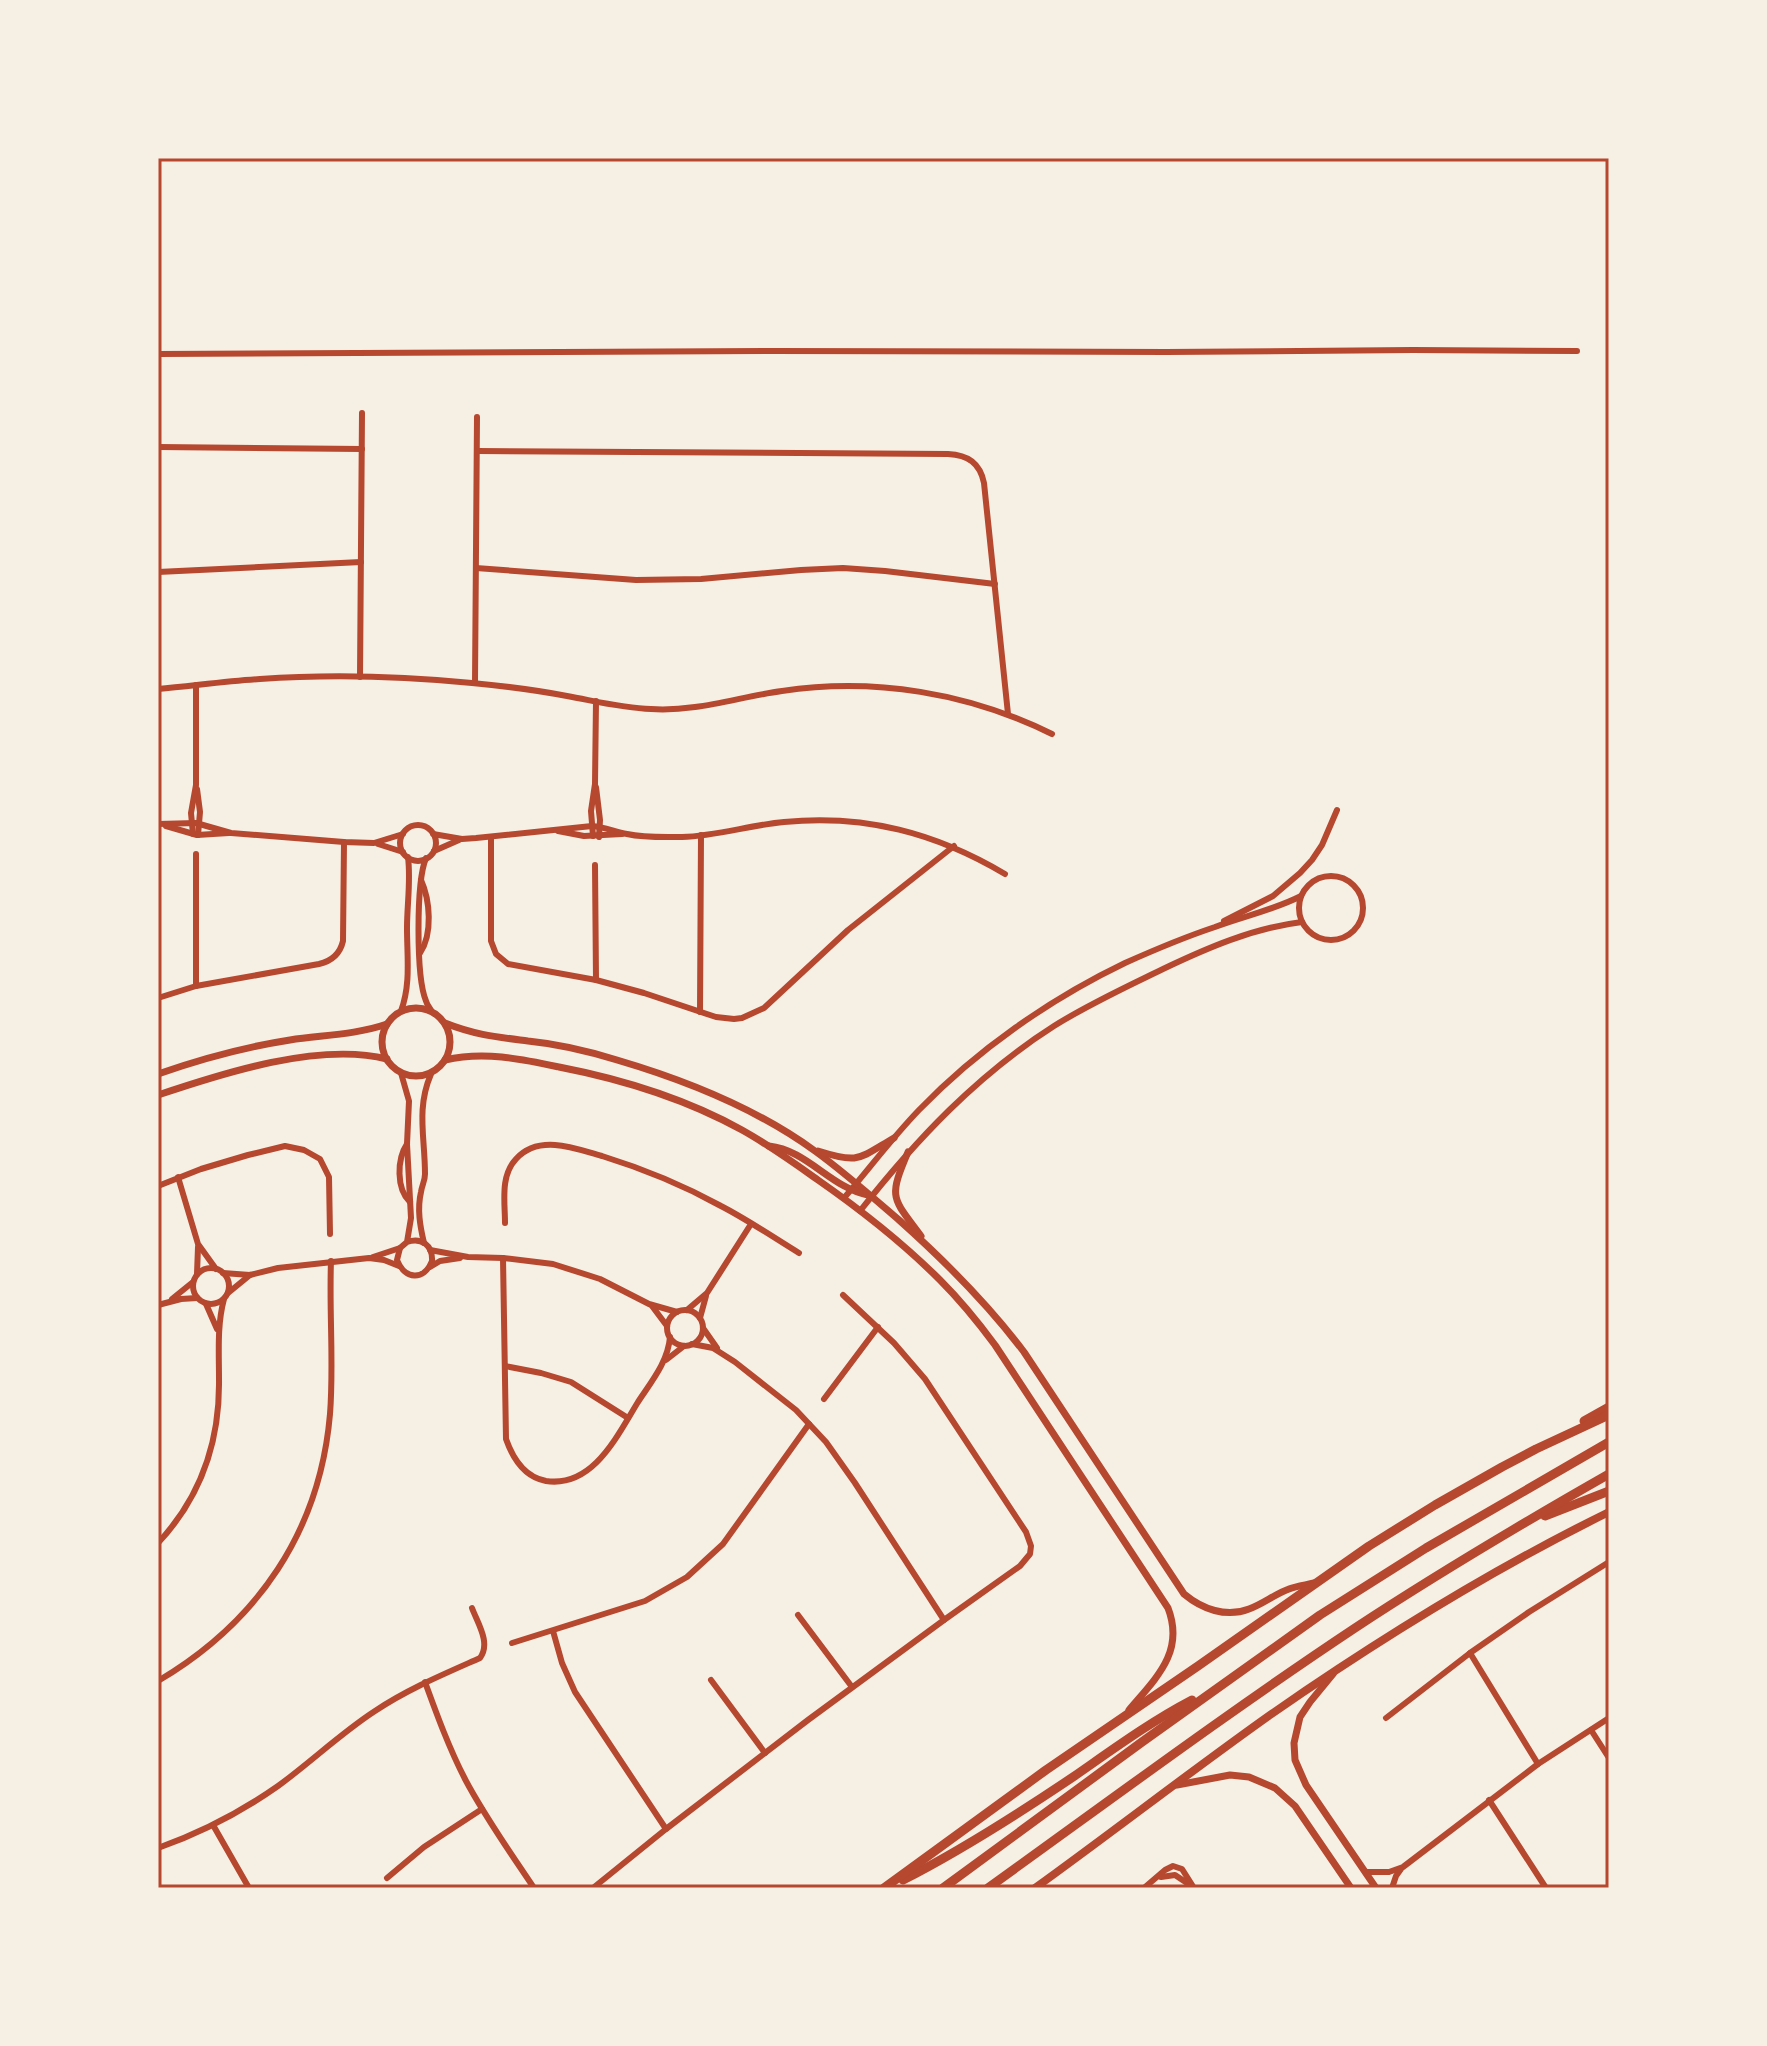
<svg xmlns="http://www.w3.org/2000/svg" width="1767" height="2046" viewBox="0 0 1767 2046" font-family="'Varela Round',sans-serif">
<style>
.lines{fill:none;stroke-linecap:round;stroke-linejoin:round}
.minor{stroke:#b5482f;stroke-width:6}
.tertiary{stroke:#b5482f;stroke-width:7}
.secondary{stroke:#b5482f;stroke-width:8}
.primary{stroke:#b5482f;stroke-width:9}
.neatline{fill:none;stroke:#b5482f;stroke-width:3}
</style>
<rect width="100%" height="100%" fill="#f6efe4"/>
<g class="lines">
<g class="minor">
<path d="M158,354l615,-3 393,1 247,-2 164,1"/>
<path d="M158,447l204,2"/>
<path d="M477,451l471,3c20,1 32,9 36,29l24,231"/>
<path d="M476,568l160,12 65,-1 100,-9 42,-2 42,3 110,13"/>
<path d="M158,572l203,-10"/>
<path d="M360,677l2,-264"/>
<path d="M475,683l2,-266"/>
<path d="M158,689c34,-3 68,-8 102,-10 70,-5 141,-3 212,4 32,3 64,7 95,13 28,5 55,12 84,13 45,3 87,-12 131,-18 92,-14 187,2 270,43"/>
<path d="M596,787l4,33 -1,17"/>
<path d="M197,789l3,23 -2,23"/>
<path d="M158,824l38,-1 35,10 113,9 30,1 29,-9"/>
<circle cx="418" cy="843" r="18"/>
<path d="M166,826l31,9 32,-2"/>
<path d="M558,831l26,5 38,-2"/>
<path d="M193,834l-2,-21 5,-28v-100"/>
<path d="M433,834l29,5 14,-1 116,-12c13,1 23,6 35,8 18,4 37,3 55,3 35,-1 68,-12 102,-15 81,-8 152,11 221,52"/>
<path d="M593,836l-2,-25 4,-27 1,-83"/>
<path d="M491,837v104l5,13 12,10 88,16 48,13 72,24 18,2 8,-1 22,-10 84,-78 106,-84"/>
<path d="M378,844l25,8"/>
<path d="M434,851l25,-11"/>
<path d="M426,858c-10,24 -10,119 0,143 1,4 4,7 6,11"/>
<path d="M595,865l1,115"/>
<circle cx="1331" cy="908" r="32"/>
<path d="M1224,921l49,-25 27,-23 12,-13 10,-15 15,-35"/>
<path d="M420,953c13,-19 10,-53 1,-73"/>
<path d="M196,986v-132"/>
<path d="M158,998l38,-12 123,-22c13,-3 21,-10 24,-23l1,-99"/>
<path d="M401,1011c10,-27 6,-54 6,-83 0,-24 4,-47 1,-71"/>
<path d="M700,1012l1,-177"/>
<path d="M401,1073l8,28 -2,43 4,74 -4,24 -7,6 -3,12c8,20 27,21 35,1 1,-16 -11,-24 -25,-19"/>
<path d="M407,1144c-10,15 -11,45 3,58"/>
<path d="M178,1177l20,67 18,25"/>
<path d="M158,1186l43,-17 47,-14 37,-9 19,4 16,9 9,18 1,57"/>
<path d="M844,1198c25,-29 48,-60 75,-88 58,-60 131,-111 206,-147 29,-13 60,-26 90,-36 29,-11 59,-17 86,-31"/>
<path d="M860,1211c56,-71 117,-136 194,-185 35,-22 72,-39 109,-57 44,-21 90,-41 139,-47"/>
<path d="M505,1223c0,-21 -5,-47 11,-64 10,-11 24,-15 39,-14 16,1 32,7 47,11 42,13 81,29 119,50 27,14 52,31 78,47"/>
<path d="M424,1243c-4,-17 -7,-34 -3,-51 1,-7 4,-11 4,-18 0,-37 -9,-65 6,-100"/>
<path d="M430,1250l38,7 35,1 50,6 47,15 49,25 28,8"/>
<path d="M373,1257l27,-9"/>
<path d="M503,1258l3,181c7,20 18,38 40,42 47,7 71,-45 92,-79 13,-20 30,-40 32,-65"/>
<path d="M430,1267l10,-6 20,-3"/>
<circle cx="211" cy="1286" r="18"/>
<path d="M223,1273l27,2 28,-7 91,-10 15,2 15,6"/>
<path d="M197,1274l1,-27"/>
<path d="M228,1293l22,-18"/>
<path d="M172,1299l21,-17"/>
<path d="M206,1304l11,25"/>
<path d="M158,1305l23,-6 16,-1"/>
<path d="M652,1306l15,20"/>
<path d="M687,1310l20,-17 44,-69"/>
<circle cx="685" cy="1328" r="18"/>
<path d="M700,1318l6,-22"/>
<path d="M703,1328l14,20"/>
<path d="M692,1344l21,4 22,14 61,48 30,32 29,41 89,137"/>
<path d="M666,1360l18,-14"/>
<path d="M505,1366l36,7 30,9 57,36"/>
<path d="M824,1399l54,-72"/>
<path d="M158,1543c43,-46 62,-102 61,-164 0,-27 -2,-54 5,-80"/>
<path d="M798,1615l54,72"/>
<path d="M553,1631l9,32 13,29 91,137"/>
<path d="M512,1643l133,-42 42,-24 36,-33 86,-120"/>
<path d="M1470,1653l68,111"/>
<path d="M711,1680l54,73"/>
<path d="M158,1681c100,-59 162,-150 172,-267 4,-50 -1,-102 1,-153"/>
<path d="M425,1682c12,33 24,66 40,97 20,38 45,73 69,109"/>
<path d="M1386,1718l84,-65 59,-41 80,-50"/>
<path d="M1591,1730l18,28"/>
<path d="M1489,1800l57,88"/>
<path d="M213,1825l36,63"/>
<path d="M158,1848c42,-15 83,-36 120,-62 33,-24 63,-53 97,-75 33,-22 69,-37 105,-53 11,-15 -2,-34 -8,-50"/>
<path d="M1366,1872h23l14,-5 135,-103 71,-46"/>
<path d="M1161,1877l14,-2 15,10"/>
<path d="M387,1878l37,-31 58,-38"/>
<path d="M593,1888l73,-59 142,-109 136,-100 76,-54 10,-12 1,-8 -5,-14 -101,-153 -31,-36 -51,-48"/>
<path d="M1144,1888l21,-18 8,-4 9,3 12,19"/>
<path d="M1392,1888l4,-12 5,-7"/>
</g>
<g class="tertiary">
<circle cx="416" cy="1042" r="34"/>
<path d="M445,1023c30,12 52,14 83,18 30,3 60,10 89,19 68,20 139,48 198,91 29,21 56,45 84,69 46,41 88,83 125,132l160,242c18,15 42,24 65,15 14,-5 26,-15 40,-20 8,-3 17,-4 25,-6"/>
<path d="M445,1060c39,-9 76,-1 114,7 62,12 127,32 183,63 27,15 52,33 76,50 43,30 85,63 122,100 20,20 38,42 55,65l173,263c17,44 -12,70 -39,102"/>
<path d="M158,1074c43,-15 87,-27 132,-34 33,-5 65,-5 97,-16"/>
<path d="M158,1095c65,-22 161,-53 229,-36"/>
<path d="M769,1146c38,4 62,42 99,49"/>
<path d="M818,1151c41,13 40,8 76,-13"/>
<path d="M908,1152c-20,47 -16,45 13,84"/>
<path d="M1333,1674l-23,28 -10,15 -6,26 1,17 11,25 70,103"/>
<path d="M1177,1785l53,-10 19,2 26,11 20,18 56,82"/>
</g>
<path class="secondary" d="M1035,1888c79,-57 156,-117 235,-173 108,-75 221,-145 339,-203"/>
<g class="primary">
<path d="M1584,1421l25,-14"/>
<path d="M1545,1516l64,-25"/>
<path d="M903,1880c59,-30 115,-66 170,-103 39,-27 77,-55 119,-77"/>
<path d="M884,1888l162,-118 152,-104 171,-120 66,-41 67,-38 34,-18 73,-34"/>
<path d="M943,1888l199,-146 178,-127 106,-67 183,-106"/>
<path d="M988,1888c121,-87 242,-177 367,-260 82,-54 168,-105 254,-154"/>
</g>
</g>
<rect width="1767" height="2046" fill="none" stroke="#f6efe4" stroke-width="320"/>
<rect x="160" y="160" width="1447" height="1726" class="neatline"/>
</svg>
